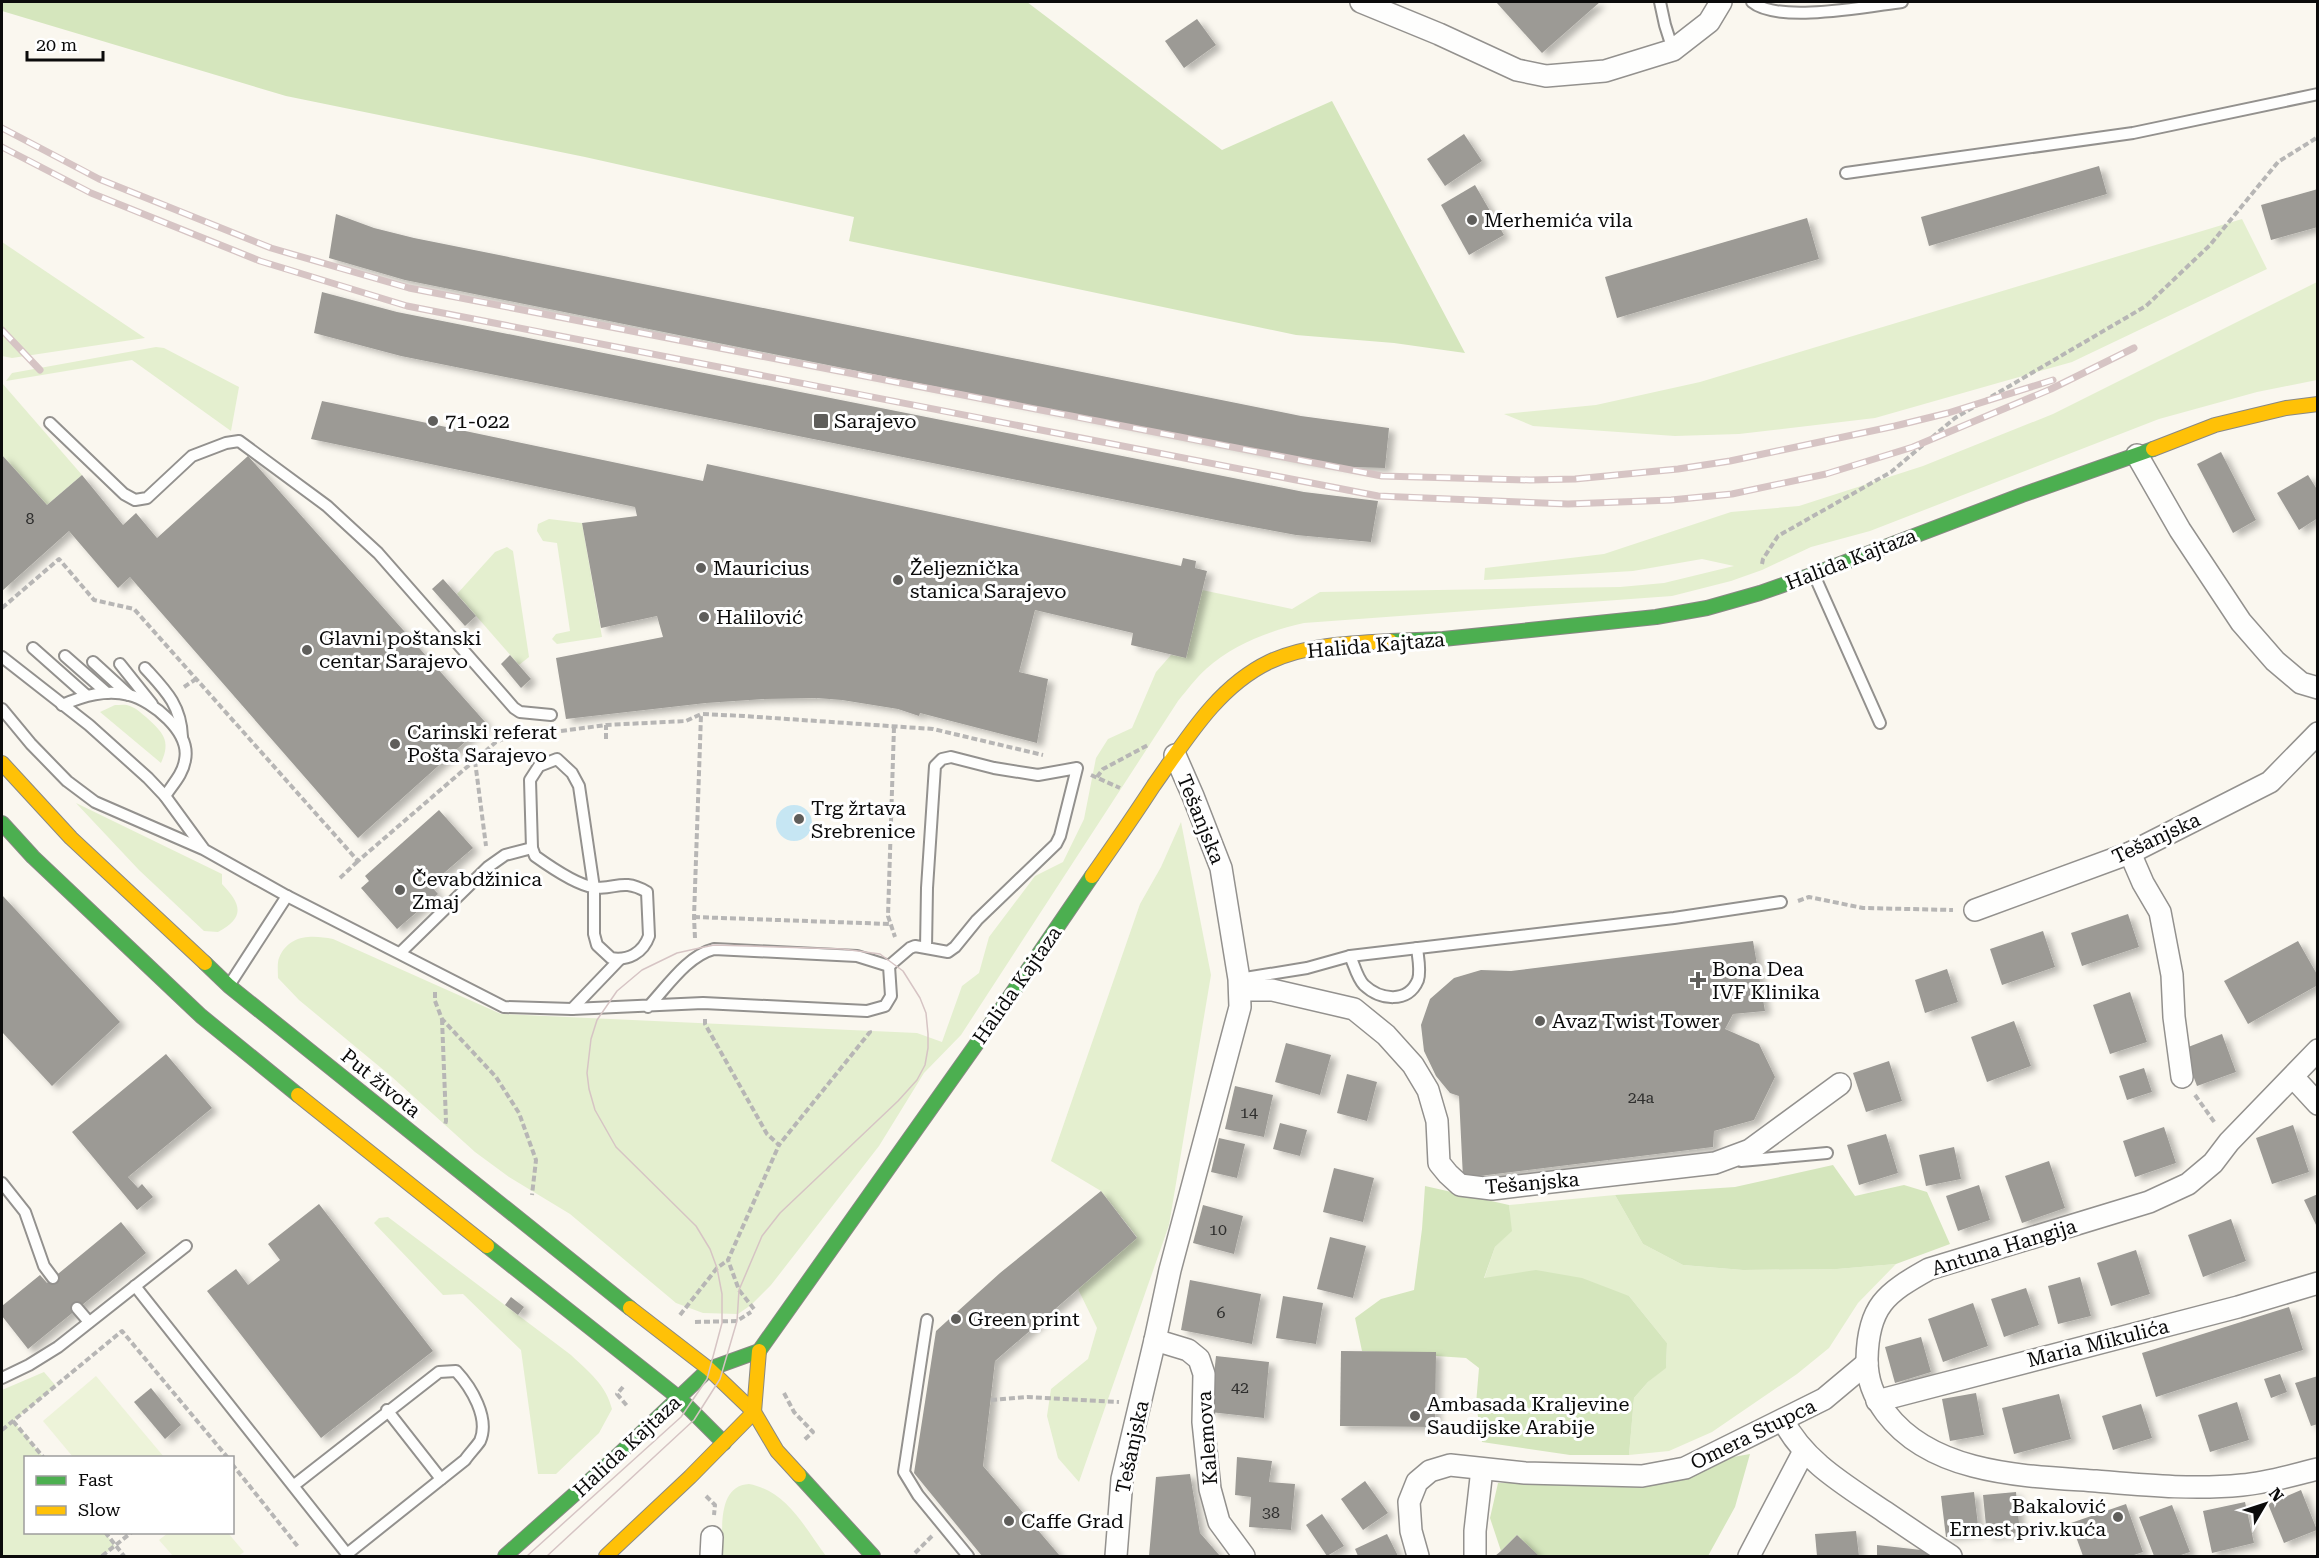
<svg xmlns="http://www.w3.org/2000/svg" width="2319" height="1558" viewBox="0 0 2319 1558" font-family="'Roboto Serif',serif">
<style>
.green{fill:#e4efcf}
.forest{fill:#d5e6bd}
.pitch{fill:#edf3d9}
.water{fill:#c6e6f3}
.building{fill:#9c9a95;filter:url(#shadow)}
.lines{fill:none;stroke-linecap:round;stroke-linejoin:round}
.lane-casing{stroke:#93918e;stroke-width:14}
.street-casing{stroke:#93918e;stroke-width:24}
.fast-casing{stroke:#898884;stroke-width:16}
.slow-casing{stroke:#898884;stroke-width:16}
.path{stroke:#b7b6b5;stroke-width:4;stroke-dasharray:6 3;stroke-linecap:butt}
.lane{stroke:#fefefd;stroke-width:10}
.street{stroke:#fefefd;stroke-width:21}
.fast{stroke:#4caf50;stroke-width:14}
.slow{stroke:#ffc107;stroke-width:14}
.tram{stroke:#d6c4c4;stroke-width:1.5}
.rail-casing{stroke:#d6c4c4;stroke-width:7}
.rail{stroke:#fff;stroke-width:4.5;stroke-dasharray:14;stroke-linecap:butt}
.poi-dot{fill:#5f5e5b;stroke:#fff;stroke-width:2}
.labels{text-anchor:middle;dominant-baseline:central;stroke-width:6;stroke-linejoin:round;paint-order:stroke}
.number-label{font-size:16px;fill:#2f2f2e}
.poi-label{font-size:20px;fill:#0b0b0b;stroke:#fff;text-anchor:start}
.street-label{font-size:20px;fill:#0b0b0b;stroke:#fff}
</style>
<defs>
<filter id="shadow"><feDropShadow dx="6" dy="4" stdDeviation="3" flood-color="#0004"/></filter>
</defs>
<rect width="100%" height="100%" fill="#faf7ef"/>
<g class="green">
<path d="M2242,219l25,50 -195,93 -197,56 -136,16 -64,2 -142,-10 -29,-12 92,-9 104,-23z"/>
<path d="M2,242l143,96 -133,20 -10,-2z"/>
<path d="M2317,282v98l-60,12 -98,27 -289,112 -59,16 -49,23 -31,11 -59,15 -368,27c-35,8 -70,21 -98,46 -10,9 -19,21 -28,32l-217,334 -37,38 -45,73 -108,139 -20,20 -13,9 -35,-1 -27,-10 -106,-89 -61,-37 -34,-25 -83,-75 -93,-77 -21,-22c0,-6 -1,-15 1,-20 10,-24 33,-23 54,-19l168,75 416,19 25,9 20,-56 17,-13 10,-36 46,-61 28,-14 21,-43 12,-61 12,-19 24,-11 24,-56 15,-17 15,2 16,-67 90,19 28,-17 300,-5 44,-4 70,-17 -32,-7 -69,12 -149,9 1,-12 119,-14 127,-42 68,-6 124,-40 130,-52z"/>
<path d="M156,347l8,1 75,39 -8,44 -99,-71 -126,21 6,-8z"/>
<path d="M2,383l80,92 -35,30 -45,-50z"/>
<path d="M549,519l33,4 20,114 -45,7 -5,-5 4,-5 14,-3 -13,-88 -14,-2 -6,-10 1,-7z"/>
<path d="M507,547l6,4 16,106 -10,8 -62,-71 38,-42z"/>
<path d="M115,705c5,0 11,-1 15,1 6,2 11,7 16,11 16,15 26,23 15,46l-61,-51z"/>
<path d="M76,803l146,71v10c19,20 24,33 -4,48l-14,-1 -65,-61z"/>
<path d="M1181,822l30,153 -42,250 -90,257 -21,-24 -11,-42 4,-27 37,-30 9,-31 -19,-39 59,-52 -36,-46 -50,-30 89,-257 21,-37z"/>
<path d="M1615,1195l28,49 40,21 60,5 94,-1 59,-5 -38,39 -29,45 -32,26 -85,58 -43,19 -40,4 5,-57 14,-16 18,-15 1,-24 -38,-47 -145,-17 11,-32 16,-16 -2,-26z"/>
<path d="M388,1217l183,138c18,17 35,30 41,54l-13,24 -43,41h-18l-17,-124 -58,-56 -20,1 -69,-72 5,-5z"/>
<path d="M44,1372l12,14 -43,35 30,36 -17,1v74l79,1 10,13 -13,10h-100v-166z"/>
<path d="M749,1484c38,7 56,44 77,72h-104c1,-24 -6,-70 27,-72z"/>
</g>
<g class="forest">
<path d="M2,2h1025l195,148 110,-49 133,252 -71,-10 -98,-8 -447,-94 5,-24 -269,-60 -299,-61 -284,-85z"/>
<path d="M1833,1165l22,31 49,-11 23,7 23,52 -54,20 -59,5 -94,1 -60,-5 -40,-21 -28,-49 120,-8z"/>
<path d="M1425,1186l84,19 3,26 -17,16 -11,31 52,-8 46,8 47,18 38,47 -1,25 -18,14 -14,16 -5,57h-59l-88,-13 -6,-38 3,-36 -13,-10 -104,-7 -7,-33 26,-19 33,-9 8,-61z"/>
<path d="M1750,1454l-15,53 -27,49h-170l-21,-21 -16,16 -11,-33 8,-35h89z"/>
</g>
<g class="pitch">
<path d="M96,1376l68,81h-91l-30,-36z"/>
<path d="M168,1533h60l16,19 -6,4h-65l-14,-16z"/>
</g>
<circle class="water" cx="794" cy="823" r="18"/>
<g class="building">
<path d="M1496,2h104l-58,51z"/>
<path d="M1197,19l19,26 -32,23 -19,-27z"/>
<path d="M1464,134l18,27 -37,25 -18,-27z"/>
<path d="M2099,166l8,28 -178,52 -8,-29z"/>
<path d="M1475,185l29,50 -35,20 -28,-50z"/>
<path d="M2318,189v38l-47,13 -10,-35z"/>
<path d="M336,214l38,14 40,10 887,178 88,12 -4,40 -33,-1 -52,-7 -895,-180 -76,-22z"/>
<path d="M1807,218l12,41 -202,59 -12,-41z"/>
<path d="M322,292l75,20 907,180 74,9 -7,41 -75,-7 -70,-13 -825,-166 -87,-23z"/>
<path d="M322,401l381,80 4,-17 474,102 2,-8 13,3 -1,7 12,3 -21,87 -55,-13 2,-12 -98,-23 -16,62 29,7 -11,64 -117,-30 -1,3 -21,-7 -56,-9 -25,-2 -53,1 -58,4 -140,16 -10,-61 107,-21 -6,-21 -56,12 -19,-105 55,-7 -2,-9 -324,-68z"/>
<path d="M2221,452l35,68 -23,13 -36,-69z"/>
<path d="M2,455l45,50 35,-30 41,50 13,-12 21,25 91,-82 238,267 -128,115 -228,-261 -12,11 -49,-57 -67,60z"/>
<path d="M2308,475l10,16v27l-19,12 -22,-37z"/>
<path d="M443,579l33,37 -11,10 -33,-37z"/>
<path d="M510,655l21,24 -10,9 -20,-24z"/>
<path d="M439,810l34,38 -43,37 8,9 -41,35 -36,-41 8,-7 -4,-5z"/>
<path d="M2,895l118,127 -68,64 -50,-54z"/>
<path d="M2128,914l11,33 -57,19 -11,-33z"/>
<path d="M2043,931l12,36 -53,18 -12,-36z"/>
<path d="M1753,941l12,70 -32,3 -8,15 34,15 16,33 -21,43 -40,11 -1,16 -250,31 -4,-82 -9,-3 -14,-17 -12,-25 -3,-26 9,-26 24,-21 27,-8 30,1z"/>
<path d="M2298,941l20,35v9l-70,39 -24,-43z"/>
<path d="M1947,969l11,33 -33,11 -10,-33z"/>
<path d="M2130,992l17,50 -37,12 -17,-49z"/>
<path d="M2014,1021l17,45 -44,16 -16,-45z"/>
<path d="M2222,1034l14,38 -39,14 -14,-37z"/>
<path d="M1286,1043l45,12 -11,40 -45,-13z"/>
<path d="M166,1054l46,54 -84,69 10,11 4,-4 11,13 -16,13 -65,-78z"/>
<path d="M1889,1061l13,40 -36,11 -13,-39z"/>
<path d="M2144,1068l8,24 -25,8 -8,-24z"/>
<path d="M1347,1074l30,8 -10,39 -30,-8z"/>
<path d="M1235,1086l38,9 -9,42 -39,-8z"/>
<path d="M1280,1123l27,7 -7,26 -27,-7z"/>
<path d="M2293,1125l16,47 -37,12 -16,-46z"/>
<path d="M2164,1127l12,36 -41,14 -12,-36z"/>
<path d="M1886,1134l12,39 -39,12 -12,-40z"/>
<path d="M1219,1138l26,6 -8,34 -26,-6z"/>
<path d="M1954,1147l7,32 -35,7 -7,-31z"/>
<path d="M2049,1161l16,47 -43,15 -17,-47z"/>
<path d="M1334,1168l40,10 -11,44 -40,-10z"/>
<path d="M1979,1185l11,35 -32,11 -12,-35z"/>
<path d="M1101,1191l36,47 -142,123 -12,105 77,90h-78l-68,-83 22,-142 64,-58z"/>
<path d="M2318,1194v35l-14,-29z"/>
<path d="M319,1204l114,147 -112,87 -114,-147 29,-22 12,16 32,-25 -12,-16z"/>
<path d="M1203,1205l40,11 -9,38 -41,-11z"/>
<path d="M2231,1219l15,42 -43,16 -15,-42z"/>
<path d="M121,1222l25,31 -118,96 -26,-33v-10l38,-31 7,8z"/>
<path d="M1330,1237l36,9 -13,52 -36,-9z"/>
<path d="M2136,1250l14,44 -39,12 -14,-43z"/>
<path d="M2080,1277l11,39 -33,8 -10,-38z"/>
<path d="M1190,1280l71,14 -9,50 -71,-14z"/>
<path d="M2026,1288l13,37 -35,12 -13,-38z"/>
<path d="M1283,1296l40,7 -7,41 -40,-6z"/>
<path d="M511,1297l13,10 -6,8 -13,-10z"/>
<path d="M1973,1303l15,43 -45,16 -15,-43z"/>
<path d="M2289,1307l14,43 -147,47 -14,-44z"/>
<path d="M1921,1337l10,35 -36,11 -10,-36z"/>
<path d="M1341,1351l95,1 -1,75 -95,-1z"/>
<path d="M1216,1356l53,6 -5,56 -54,-6z"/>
<path d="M2280,1374l7,18 -16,6 -7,-19z"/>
<path d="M2318,1376v48l-7,2 -16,-43z"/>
<path d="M151,1388l30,37 -16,14 -31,-37z"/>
<path d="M1976,1393l8,42 -34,6 -8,-42z"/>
<path d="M2059,1394l12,45 -57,15 -12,-46z"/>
<path d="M2237,1402l12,38 -39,12 -12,-37z"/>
<path d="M2141,1404l11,34 -39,12 -11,-34z"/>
<path d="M1237,1457l35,4 -3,21 26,2 -4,46 -42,-3 2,-30 -16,-2z"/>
<path d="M1190,1474l10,59 20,23h-71l7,-79z"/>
<path d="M1365,1481l23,32 -25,17 -22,-31z"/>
<path d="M2301,1490l16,40 -33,13 -16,-39z"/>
<path d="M1974,1492l5,41 -33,4 -5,-41z"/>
<path d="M2016,1492l4,41 -33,3 -4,-41z"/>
<path d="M2245,1502l9,41 -42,10 -9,-42z"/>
<path d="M2126,1504l17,48 -12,4h-48l-12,-33z"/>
<path d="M2172,1505l18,47 -12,4h-24l-15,-39z"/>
<path d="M1322,1514l22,32 -17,10 -21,-31z"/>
<path d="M1856,1531l3,25h-42l-2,-22z"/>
<path d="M1387,1534l11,22h-40l-3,-7z"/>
<path d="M1517,1535l22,21h-44l6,-5z"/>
<path d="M1877,1545l53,6v5h-53z"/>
</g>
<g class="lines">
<defs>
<g id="lane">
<path d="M1660,2l5,23 8,25"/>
<path d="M1752,2c26,22 117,4 150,0"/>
<path d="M1846,173l287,-40 185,-39"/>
<path d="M50,423l74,71 11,6 12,-2 45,-42 34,-13 13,-2 88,65 51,47 136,155 6,4 31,3"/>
<path d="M1815,577l65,146"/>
<path d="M33,648l53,47"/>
<path d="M65,656l42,37"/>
<path d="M2,657l87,68 59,53 17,18 38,52"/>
<path d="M93,662l36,33"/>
<path d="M120,664l32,40"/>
<path d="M145,668c20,22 36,37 37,69"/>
<path d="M62,705c21,-9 44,-16 67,-10 24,6 62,37 56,65 -2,14 -12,24 -20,36"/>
<path d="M2,709l29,35 36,37 28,21 108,47 84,47 217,111 68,2 131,-6 164,8 18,-5 6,-10 -2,-30 -32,-10 -143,-7c-27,7 -47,38 -66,58"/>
<path d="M647,892c-26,-15 -32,-1 -54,-5 -17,-2 -44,-21 -58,-31l-3,-8 -2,-68 9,-14 18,-7 15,14 7,13 15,102v46l3,11 14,13c17,3 32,-5 38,-22l-2,-44"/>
<path d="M400,953l88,-86 17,-12 27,-7"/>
<path d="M1350,956c4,8 7,22 14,29 16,15 44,19 54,-5 3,-9 0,-23 -1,-32"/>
<path d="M889,966l21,-18 5,-2 33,6 7,-5 22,-27 79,-76 4,-8 17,-68 -39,7 -44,-7 -43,-11 -9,2 -7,7 -8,122 -1,60"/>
<path d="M1239,979l68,-11 43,-12 324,-38 107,-16"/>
<path d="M230,984l57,-88"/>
<path d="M572,1009l48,-50"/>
<path d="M1741,1161l86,-8"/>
<path d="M2,1183l23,29 19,54 9,12"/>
<path d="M135,1286l212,268 118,-94c4,-6 11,-13 15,-19 10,-23 -9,-54 -24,-70l-17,1 -146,114"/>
<path d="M77,1308l12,14"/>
<path d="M927,1320l-23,152 14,23 50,61"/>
<path d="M2,1378l27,-13 29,-18 128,-101"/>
<path d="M387,1410l54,69"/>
</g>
<g id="street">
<path d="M1361,2l78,32 78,36 29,6 59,-5 68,-21 36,-28 12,-20"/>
<path d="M2137,455l43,75 61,92 34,39 26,22 17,5"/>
<path d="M2130,853l13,30 17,29 12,63 2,42 8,60"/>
<path d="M1975,910l155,-57 140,-71 48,-49"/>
<path d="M1240,990h32l82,19 32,26 27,30 15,25 9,31 2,42 9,11 12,11 32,4 223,-26 35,-13 90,-66"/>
<path d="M2318,1050l-89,92 -16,21 -25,21 -39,18 -220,67c-43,24 -61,37 -62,90 0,21 6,37 19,54 47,62 140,63 210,68 48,4 97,9 146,4 25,-2 51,-10 76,-16"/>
<path d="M2293,1077l25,27"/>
<path d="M1155,1340l33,10 11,9 5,15 -1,48 7,67 9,33 25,34"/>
<path d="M1877,1401l361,-94 80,-24"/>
<path d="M1783,1420c21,42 64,66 102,92 22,15 44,30 66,44"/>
<path d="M711,1556l1,-19"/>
<path d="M1116,1556l6,-77 33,-139 15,-70 70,-263 -1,-28 -18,-111 -28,-72 -18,-41"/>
<path d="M1418,1556l-7,-25 -2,-29 8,-20 13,-11 20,-6 75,8 117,3 43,-8 139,-69 43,-36"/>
<path d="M1475,1556v-25l7,-62"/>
<path d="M1749,1556l55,-105"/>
</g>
<g id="fast">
<path d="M1390,641l53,-2 213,-22 51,-9 53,-15 54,-19 208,-79 131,-46"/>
<path d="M2,823l31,34 168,159 97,79"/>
<path d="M205,963l24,23 401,322"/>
<path d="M487,1246l192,152 45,45"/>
<path d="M759,1351l243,-343 90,-132"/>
<path d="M799,1475l74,81"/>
<path d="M505,1556l108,-96 96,-91 50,-18"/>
</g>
<g id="slow">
<path d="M2153,449l62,-24 71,-17 32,-4"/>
<path d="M2,763l69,75 134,125"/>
<path d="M1092,876c21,-30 42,-60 62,-91 32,-45 63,-98 115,-123 35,-17 82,-19 121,-21"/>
<path d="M298,1095l189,151"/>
<path d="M630,1308l79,61 45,43 23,39 22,24"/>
<path d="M606,1556l84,-79 64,-65 5,-61"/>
</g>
</defs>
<use href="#lane" class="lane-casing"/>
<use href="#street" class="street-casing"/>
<use href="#fast" class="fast-casing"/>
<use href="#slow" class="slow-casing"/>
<g class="path">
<path d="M1762,564l1,-5 15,-23 113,-64 64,-54 191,-112 64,-61 68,-83 40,-25"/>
<path d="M2,608l57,-49 35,41 40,9 224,252 138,-119 12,-5 30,-4"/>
<path d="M184,687l12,-8"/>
<path d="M894,727l-6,189 7,21"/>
<path d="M561,731l45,-6 80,-4 15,-7 43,2 189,13 110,26"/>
<path d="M606,739v-14"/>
<path d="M475,761l11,85"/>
<path d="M1091,775l29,13"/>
<path d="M1097,777l6,-8 45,-24"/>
<path d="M340,878l18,-17"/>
<path d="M1798,901l11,-4 54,11 90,2"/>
<path d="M694,917l196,7"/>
<path d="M695,938l-1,-21 7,-202"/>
<path d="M435,992v9l7,18 54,58 23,36 17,47 -4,35"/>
<path d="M442,1019l4,102 -1,4"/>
<path d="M705,1019v5l62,110 12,11 91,-113 -1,-3"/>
<path d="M2195,1095l20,28"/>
<path d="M754,1309l-15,-19 -11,-30 51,-115"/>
<path d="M680,1315l37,-47 11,-8"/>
<path d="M695,1322l42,-1 14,-9"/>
<path d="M623,1387l-6,7 11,13"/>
<path d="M784,1393l10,19 19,20 -10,9"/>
<path d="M991,1400l36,-3 92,5"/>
<path d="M13,1421l31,37"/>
<path d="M2,1430l120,-99 106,127"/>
<path d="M232,1464l67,84"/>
<path d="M706,1496l9,9 -1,10"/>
<path d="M105,1532l19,24"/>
<path d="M915,1553l17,-17"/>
<path d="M102,1556l30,-24"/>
</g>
<use href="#lane" class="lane"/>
<use href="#street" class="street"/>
<use href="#fast" class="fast"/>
<use href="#slow" class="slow"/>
<path class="tram" d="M527,1556l154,-139 26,-38 15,-56v-29l-5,-26 -7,-19 -14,-23 -80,-79 -21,-37 -6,-21 -2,-16 4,-34 6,-19 20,-29 25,-21 35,-17 18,-4 19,-4 34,1 95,3 37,5 23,17 17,27 6,15 2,21v14l-3,17 -8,15 -19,21 -118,112 -18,23 -23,54 -2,31 -17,58 -26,41 -147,136"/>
<defs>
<g id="rail">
<path d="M2,128l97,51 172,69 138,40 973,188 148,4 45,-1 103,-10 52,-8 165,-35 53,-13 105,-33"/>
<path d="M2,147l89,46 169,68 147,45 971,190 190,8 103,-4 61,-6 94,-20 87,-27 138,-58 83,-41"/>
<path d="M2,330l38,40"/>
</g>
</defs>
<use href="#rail" class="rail-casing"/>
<use href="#rail" class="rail"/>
</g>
<g class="poi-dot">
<circle cx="1472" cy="220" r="6"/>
<circle cx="433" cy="421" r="6"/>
<rect x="813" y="413" width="16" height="16" rx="3"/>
<circle cx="701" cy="568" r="6"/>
<circle cx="898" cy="580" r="6"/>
<circle cx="704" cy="617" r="6"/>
<circle cx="307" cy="650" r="6"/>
<circle cx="395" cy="744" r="6"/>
<circle cx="799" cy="819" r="6"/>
<circle cx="400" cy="890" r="6"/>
<path d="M1695 971h6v6h6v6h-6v6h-6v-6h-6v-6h6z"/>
<circle cx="1540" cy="1021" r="6"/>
<circle cx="956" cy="1319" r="6"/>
<circle cx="1415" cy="1416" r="6"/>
<circle cx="2118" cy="1517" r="6"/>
<circle cx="1009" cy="1521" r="6"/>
</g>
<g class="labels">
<g class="number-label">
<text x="30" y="518">8</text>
<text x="1641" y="1097">24a</text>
<text x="1249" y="1112">14</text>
<text x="1218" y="1229">10</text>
<text x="1221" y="1312">6</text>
<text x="1240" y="1387">42</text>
<text x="1271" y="1512">38</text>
</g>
<g class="poi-label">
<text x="1484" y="220">Merhemića vila</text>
<text x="445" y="421">71-022</text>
<text x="834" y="421">Sarajevo</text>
<text x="713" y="568">Mauricius</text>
<text x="910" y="568">Željeznička<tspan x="910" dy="23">stanica Sarajevo</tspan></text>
<text x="716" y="617">Halilović</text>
<text x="319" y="638">Glavni poštanski<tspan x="319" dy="23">centar Sarajevo</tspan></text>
<text x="407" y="732">Carinski referat<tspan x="407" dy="23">Pošta Sarajevo</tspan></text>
<text x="811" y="808">Trg žrtava<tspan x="811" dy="23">Srebrenice</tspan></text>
<text x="412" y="879">Čevabdžinica<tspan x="412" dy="23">Zmaj</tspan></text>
<text x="1712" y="969">Bona Dea<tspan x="1712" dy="23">IVF Klinika</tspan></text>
<text x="1552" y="1021">Avaz Twist Tower</text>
<text x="968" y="1319">Green print</text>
<text x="1427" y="1404">Ambasada Kraljevine<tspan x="1427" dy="23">Saudijske Arabije</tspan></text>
<text x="2106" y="1506" text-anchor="end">Bakalović<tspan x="2106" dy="23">Ernest priv.kuća</tspan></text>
<text x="1021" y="1521">Caffe Grad</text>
</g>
<g class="street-label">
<text transform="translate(1851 559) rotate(-21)">Halida Kajtaza</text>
<text transform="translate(1376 645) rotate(-5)">Halida Kajtaza</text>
<text transform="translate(1201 819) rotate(68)">Tešanjska</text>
<text transform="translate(2156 838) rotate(-25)">Tešanjska</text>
<text transform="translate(1017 985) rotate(-55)">Halida Kajtaza</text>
<text transform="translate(381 1083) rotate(39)">Put života</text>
<text transform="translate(1532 1183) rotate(-5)">Tešanjska</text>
<text transform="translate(2004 1247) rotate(-17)">Antuna Hangija</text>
<text transform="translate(2098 1343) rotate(-14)">Maria Mikulića</text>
<text transform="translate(1753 1434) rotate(-26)">Omera Stupca</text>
<text transform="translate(1207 1438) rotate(-94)">Kalemova</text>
<text transform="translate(627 1446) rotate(-43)">Halida Kajtaza</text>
<text transform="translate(1132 1447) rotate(-78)">Tešanjska</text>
</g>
</g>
<rect width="2319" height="1558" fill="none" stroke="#0b0b0b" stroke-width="6"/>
<rect x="24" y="1456" width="210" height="78" fill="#ffffff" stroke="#9d9d9d" stroke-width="1.5"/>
<rect x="36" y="1476" width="30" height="9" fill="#4caf50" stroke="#9d9d9d" stroke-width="1.5"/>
<text x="78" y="1486" font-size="18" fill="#0b0b0b">Fast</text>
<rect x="36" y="1506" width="30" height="9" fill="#ffc107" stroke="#9d9d9d" stroke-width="1.5"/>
<text x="78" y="1516" font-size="18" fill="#0b0b0b">Slow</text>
<g transform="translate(2265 1504) rotate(51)" stroke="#ffffff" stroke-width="4.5" paint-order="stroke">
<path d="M0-4.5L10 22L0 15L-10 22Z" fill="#0b0b0b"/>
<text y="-9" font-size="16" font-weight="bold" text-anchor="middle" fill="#0b0b0b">N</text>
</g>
<path d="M27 51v9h76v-9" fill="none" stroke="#0b0b0b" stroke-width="3"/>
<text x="36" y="51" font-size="18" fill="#0b0b0b" stroke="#ffffff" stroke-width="4.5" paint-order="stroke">20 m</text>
</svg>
